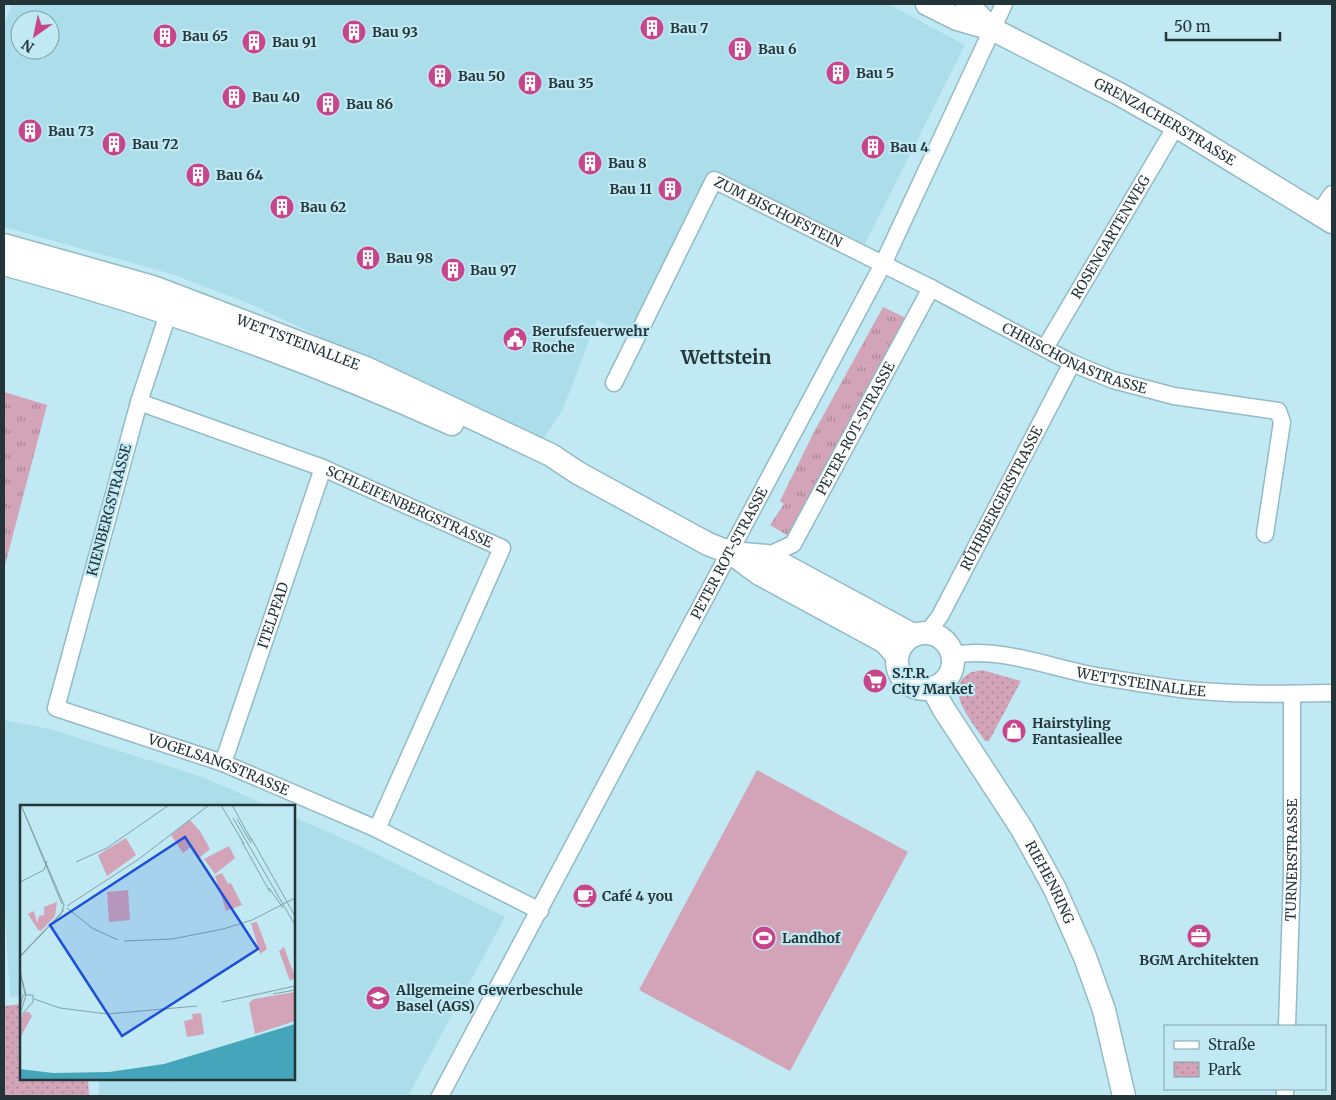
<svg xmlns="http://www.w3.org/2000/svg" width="1336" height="1100" viewBox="0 0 1336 1100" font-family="Merriweather,serif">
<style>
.built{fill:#abdeea;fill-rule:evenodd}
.grass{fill:url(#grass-tufts)}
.park{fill:url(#park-dots)}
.pitch{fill:#d3a3b8}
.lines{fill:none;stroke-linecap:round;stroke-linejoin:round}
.minor-casing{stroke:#93bbc5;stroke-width:19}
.secondary-casing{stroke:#93bbc5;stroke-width:25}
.minor{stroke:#fff;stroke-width:16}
.secondary{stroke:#fff;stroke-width:22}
.tram{stroke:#749198;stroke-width:1}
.labels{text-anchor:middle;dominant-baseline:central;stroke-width:4.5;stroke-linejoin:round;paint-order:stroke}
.poi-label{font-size:14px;font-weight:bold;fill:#243539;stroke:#c0e9f3;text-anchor:start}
.street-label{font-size:14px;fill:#243539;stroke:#c0e9f3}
.district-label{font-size:19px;font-weight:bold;fill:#243539;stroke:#c0e9f3}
.inset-river{fill:none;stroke:#45a5ba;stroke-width:2.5}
.inset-road{fill:none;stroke:#82a1a9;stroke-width:1}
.view{fill:#1d4ed8;fill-opacity:0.15;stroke:#1d4ed8;stroke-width:2.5}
.inset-edge{fill:none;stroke:#243539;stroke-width:2.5}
</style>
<defs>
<pattern id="grass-tufts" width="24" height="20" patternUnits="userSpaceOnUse" patternTransform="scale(1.25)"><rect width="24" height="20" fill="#d3a3b8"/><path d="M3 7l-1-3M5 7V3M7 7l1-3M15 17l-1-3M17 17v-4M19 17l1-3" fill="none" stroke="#ab8697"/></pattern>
<pattern id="park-dots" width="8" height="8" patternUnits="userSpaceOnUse" patternTransform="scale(1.25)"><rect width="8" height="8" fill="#d3a3b8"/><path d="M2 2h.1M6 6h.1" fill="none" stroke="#ab8697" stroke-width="1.8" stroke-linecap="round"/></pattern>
</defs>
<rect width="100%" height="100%" fill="#c0e9f3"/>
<g class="built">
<path d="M12,4h876l77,41 -100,199 -151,-74 -83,166 -34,-16 -34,89 -21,32 -294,-138 -76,-29 -168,-47v-202zM20,20h30v30h-30z"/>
<path d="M4,720l46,9 152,48 67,29h-248v190l-11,1 -6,-100z"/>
<path d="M294,817l68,30 143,70 -97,179h-309v-17h195z"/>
</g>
<g class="grass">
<path d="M883,307l27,13 -118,218 -22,-13 14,-21 -4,-3 33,-67z"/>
<path d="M4,392l43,13 -43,164z"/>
</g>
<g class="park">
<path d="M982,670l39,11 -32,60h-4c-10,-16 -42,-50 -18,-66 3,-3 10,-4 15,-5z"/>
<path d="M21,1004v75h67l1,17h-85v-90z"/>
</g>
<path class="pitch" d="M757,770l151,82 -118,219 -151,-81z"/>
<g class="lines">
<defs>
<g id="minor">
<path d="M1319,213l13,-19"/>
<path id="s1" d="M168,314l-29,88 -83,306 167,55 154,66 163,82"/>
<path id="s2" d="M1045,348l131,-222"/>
<path id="s3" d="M614,383l100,-203 217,108 141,75 41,17 61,16 104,15 4,11 -17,112"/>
<path id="s4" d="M139,402l184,66 179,80 -125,281"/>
<path id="s5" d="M767,556l26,-12 138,-256"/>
<path id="s6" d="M927,633l13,-17 132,-253"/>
<path id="s7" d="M953,655c50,-9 99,14 149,22 26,4 52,9 78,12 51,6 102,5 152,4"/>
<path id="s8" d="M223,763l100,-295"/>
<path id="s9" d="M1287,1026l5,-151v-181"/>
<path id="s10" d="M440,1096l443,-832 121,-260"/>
<path d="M1285,1096v-7"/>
</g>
<g id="secondary">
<path id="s11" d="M927,4l30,15 35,10 127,65 57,32 156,96"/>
<path d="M967,4l25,25"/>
<path id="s12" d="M4,245l149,42 213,81 185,87 27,18 130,71 23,9 27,20 127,69 12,14"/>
<path d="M4,264c153,41 303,95 448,160"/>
<path d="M731,553l36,3 146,79"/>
<circle cx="925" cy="661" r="28"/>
<path id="s13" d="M933,689l10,19 79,121 33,60 30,68 19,53 20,86"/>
</g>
</defs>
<use href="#minor" class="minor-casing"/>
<use href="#secondary" class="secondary-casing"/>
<use href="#minor" class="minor"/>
<use href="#secondary" class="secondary"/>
<path class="tram" d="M1327,1096l5,-1"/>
</g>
<defs>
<symbol id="building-disc" viewBox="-11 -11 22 22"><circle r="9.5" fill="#c8458b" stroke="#c0e9f3"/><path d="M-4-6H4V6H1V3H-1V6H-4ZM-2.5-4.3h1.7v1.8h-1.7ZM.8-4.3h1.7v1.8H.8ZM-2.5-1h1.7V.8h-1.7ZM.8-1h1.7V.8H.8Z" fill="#fff"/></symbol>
<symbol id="civic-disc" viewBox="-11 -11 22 22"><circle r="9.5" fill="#c8458b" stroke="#c0e9f3"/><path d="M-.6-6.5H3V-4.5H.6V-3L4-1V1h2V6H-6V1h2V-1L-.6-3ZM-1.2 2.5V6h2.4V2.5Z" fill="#fff"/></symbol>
<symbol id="supermarket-disc" viewBox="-11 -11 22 22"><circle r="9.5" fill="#c8458b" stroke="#c0e9f3"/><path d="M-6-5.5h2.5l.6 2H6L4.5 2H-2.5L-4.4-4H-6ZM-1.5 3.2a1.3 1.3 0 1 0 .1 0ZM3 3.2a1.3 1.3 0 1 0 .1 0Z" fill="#fff"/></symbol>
<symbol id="shop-disc" viewBox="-11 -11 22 22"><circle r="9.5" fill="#c8458b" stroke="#c0e9f3"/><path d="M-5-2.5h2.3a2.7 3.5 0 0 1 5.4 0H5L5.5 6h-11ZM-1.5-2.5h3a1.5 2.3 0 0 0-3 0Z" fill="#fff"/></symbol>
<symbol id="cafe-disc" viewBox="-11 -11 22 22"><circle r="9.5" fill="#c8458b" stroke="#c0e9f3"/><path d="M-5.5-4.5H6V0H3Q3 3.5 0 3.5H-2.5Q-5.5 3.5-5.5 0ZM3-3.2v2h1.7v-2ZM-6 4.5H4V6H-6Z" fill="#fff"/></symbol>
<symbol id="office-disc" viewBox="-11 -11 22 22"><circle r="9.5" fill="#c8458b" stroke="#c0e9f3"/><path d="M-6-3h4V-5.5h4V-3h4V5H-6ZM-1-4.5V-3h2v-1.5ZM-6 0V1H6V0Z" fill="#fff"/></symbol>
<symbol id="stadium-disc" viewBox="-11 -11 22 22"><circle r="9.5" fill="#c8458b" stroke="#c0e9f3"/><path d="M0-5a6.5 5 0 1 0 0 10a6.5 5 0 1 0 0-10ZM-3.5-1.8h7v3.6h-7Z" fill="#fff"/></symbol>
<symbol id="school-disc" viewBox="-11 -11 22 22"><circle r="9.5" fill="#c8458b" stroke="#c0e9f3"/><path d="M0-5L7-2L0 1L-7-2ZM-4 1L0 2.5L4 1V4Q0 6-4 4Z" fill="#fff"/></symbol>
</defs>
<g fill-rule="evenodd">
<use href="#building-disc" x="638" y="14" width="28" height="28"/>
<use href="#building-disc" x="340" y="18" width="28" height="28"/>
<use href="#building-disc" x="151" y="22" width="28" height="28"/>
<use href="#building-disc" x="240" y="28" width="28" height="28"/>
<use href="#building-disc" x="726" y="35" width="28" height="28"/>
<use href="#building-disc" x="824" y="59" width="28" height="28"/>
<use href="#building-disc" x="426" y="62" width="28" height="28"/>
<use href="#building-disc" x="516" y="69" width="28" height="28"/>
<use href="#building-disc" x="220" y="83" width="28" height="28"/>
<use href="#building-disc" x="314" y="90" width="28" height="28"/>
<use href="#building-disc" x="16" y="117" width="28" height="28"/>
<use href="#building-disc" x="100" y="130" width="28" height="28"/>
<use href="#building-disc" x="859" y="133" width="28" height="28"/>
<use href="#building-disc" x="576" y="149" width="28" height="28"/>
<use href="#building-disc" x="184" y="161" width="28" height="28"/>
<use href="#building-disc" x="656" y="175" width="28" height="28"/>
<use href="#building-disc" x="268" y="193" width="28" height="28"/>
<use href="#building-disc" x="354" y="244" width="28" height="28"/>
<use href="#building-disc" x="439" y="256" width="28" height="28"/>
<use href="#civic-disc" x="501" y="325" width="28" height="28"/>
<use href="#supermarket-disc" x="861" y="667" width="28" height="28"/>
<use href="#shop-disc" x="1000" y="717" width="28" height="28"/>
<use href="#cafe-disc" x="571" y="882" width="28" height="28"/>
<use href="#office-disc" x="1185" y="922" width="28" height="28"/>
<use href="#stadium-disc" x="750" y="924" width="28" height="28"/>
<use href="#school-disc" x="364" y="984" width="28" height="28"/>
</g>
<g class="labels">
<g class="poi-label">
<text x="670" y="28">Bau 7</text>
<text x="372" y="32">Bau 93</text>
<text x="182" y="36">Bau 65</text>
<text x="272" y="42">Bau 91</text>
<text x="758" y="49">Bau 6</text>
<text x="856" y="73">Bau 5</text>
<text x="458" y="76">Bau 50</text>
<text x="548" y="83">Bau 35</text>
<text x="252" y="97">Bau 40</text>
<text x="346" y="104">Bau 86</text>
<text x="48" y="131">Bau 73</text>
<text x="132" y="144">Bau 72</text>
<text x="890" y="147">Bau 4</text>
<text x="608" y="163">Bau 8</text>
<text x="216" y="175">Bau 64</text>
<text x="652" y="189" text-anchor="end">Bau 11</text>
<text x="300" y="207">Bau 62</text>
<text x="386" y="258">Bau 98</text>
<text x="470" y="270">Bau 97</text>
<text x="532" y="331">Berufsfeuerwehr<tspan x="532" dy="16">Roche</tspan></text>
<text x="892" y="673">S.T.R.<tspan x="892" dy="16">City Market</tspan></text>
<text x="1032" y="723">Hairstyling<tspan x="1032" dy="16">Fantasieallee</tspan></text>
<text x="602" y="896">Café 4 you</text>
<text x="782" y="938">Landhof</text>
<text x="1199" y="960" text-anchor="middle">BGM Architekten</text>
<text x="396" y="990">Allgemeine Gewerbeschule<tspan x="396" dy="16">Basel (AGS)</tspan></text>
</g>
<g class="street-label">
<text stroke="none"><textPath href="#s11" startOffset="266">GRENZACHERSTRASSE</textPath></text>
<text stroke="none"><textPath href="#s3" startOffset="298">ZUM BISCHOFSTEIN</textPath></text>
<text stroke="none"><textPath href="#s2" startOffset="129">ROSENGARTENWEG</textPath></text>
<text stroke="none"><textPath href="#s12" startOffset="310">WETTSTEINALLEE</textPath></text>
<text stroke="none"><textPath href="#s3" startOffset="629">CHRISCHONASTRASSE</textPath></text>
<text stroke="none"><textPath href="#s5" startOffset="160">PETER-ROT-STRASSE</textPath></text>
<text stroke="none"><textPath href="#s6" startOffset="154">RÜHRBERGERSTRASSE</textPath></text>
<text stroke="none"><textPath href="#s4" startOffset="290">SCHLEIFENBERGSTRASSE</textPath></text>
<text transform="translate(109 510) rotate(-75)">KIENBERGSTRASSE</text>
<text stroke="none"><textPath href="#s10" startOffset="615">PETER ROT-STRASSE</textPath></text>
<text stroke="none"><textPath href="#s8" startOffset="156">ITELPFAD</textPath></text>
<text stroke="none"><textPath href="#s7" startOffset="191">WETTSTEINALLEE</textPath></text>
<text stroke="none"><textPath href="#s1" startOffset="582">VOGELSANGSTRASSE</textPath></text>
<text stroke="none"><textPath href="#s9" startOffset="166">TURNERSTRASSE</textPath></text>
<text stroke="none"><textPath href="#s13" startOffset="226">RIEHENRING</textPath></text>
</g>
<g class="district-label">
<text x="726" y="357">Wettstein</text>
</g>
</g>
<g transform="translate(20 805)">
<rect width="275" height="275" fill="#c0e9f3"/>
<path d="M202,68l6,11 3,-1 11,22 -16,6 -11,-35z" fill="#d3a3b8"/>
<path d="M170,15l10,11 10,18 -11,9 -8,-11 -8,6 -12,-18zM106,33l10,17 -29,21 -9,-21zM37,97l-2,14 -14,15 -3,-1 -10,-16 6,-3 3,12 2,-7 5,-1v-8zM237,117l10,27 -7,5 -9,-31zM275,187v29l-40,13 -6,-31 5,-4zM4,207h5l3,4 -12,22v-18z" fill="#d3a3b8"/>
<path d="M264,142l11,30 -5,4 -11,-30zM181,208l3,21 -17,3 -3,-16 9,-2 -1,-5z" fill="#d3a3b8"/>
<path d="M209,41l6,12 -20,16 -11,-15zM108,85l2,30 -21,2 -2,-30z" fill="#d3a3b8"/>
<path d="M275,219v56h-275v-11l33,4 56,-1 55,-8z" fill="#45a5ba"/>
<path class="inset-river" d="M150,275l24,-21 57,3 44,-9M154,275l121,-22"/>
<path class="inset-road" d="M1,0l41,99M201,0l23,39M212,0l20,36M213,13l62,107M217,14l14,24M231,33l44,78M222,37l28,50M56,57l31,-14 62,-43M0,77l24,-12 3,-9M249,83l14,20M47,101l72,-47 70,-54M47,103l25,20 26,12M104,136l48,-2 51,-10 29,-9 43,-22M0,151l44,-46M0,152l41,-43 3,-9 -43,-100M0,166l6,24 -6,19M0,168l5,21M253,189l22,-4M14,194l26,9 47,6 90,-8M202,197l73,-16M0,203l3,-13h10v7l-13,14"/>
<path class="view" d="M165,32l73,112 -136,87 -72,-111z"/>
<rect width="275" height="275" class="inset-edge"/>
</g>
<rect width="1336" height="1100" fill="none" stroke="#243539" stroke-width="10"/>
<rect x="1164" y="1025" width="162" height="65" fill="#c0e9f3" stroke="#82a1a9"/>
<rect x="1174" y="1041" width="25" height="8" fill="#ffffff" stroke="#82a1a9"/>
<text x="1208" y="1050" font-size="15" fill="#243539">Straße</text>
<rect x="1174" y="1062" width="25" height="15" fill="url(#park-dots)" stroke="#82a1a9"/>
<text x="1208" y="1075" font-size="15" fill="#243539">Park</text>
<g transform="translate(35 35) rotate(213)"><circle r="24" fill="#c0e9f3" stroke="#82a1a9"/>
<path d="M0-4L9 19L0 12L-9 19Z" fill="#c8458b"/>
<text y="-8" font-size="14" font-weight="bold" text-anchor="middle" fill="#243539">N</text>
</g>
<path d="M1166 32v8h114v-8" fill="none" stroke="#243539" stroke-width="2.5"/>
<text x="1174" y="32" font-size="15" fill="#243539" stroke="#c0e9f3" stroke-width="4" paint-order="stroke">50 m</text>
</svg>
